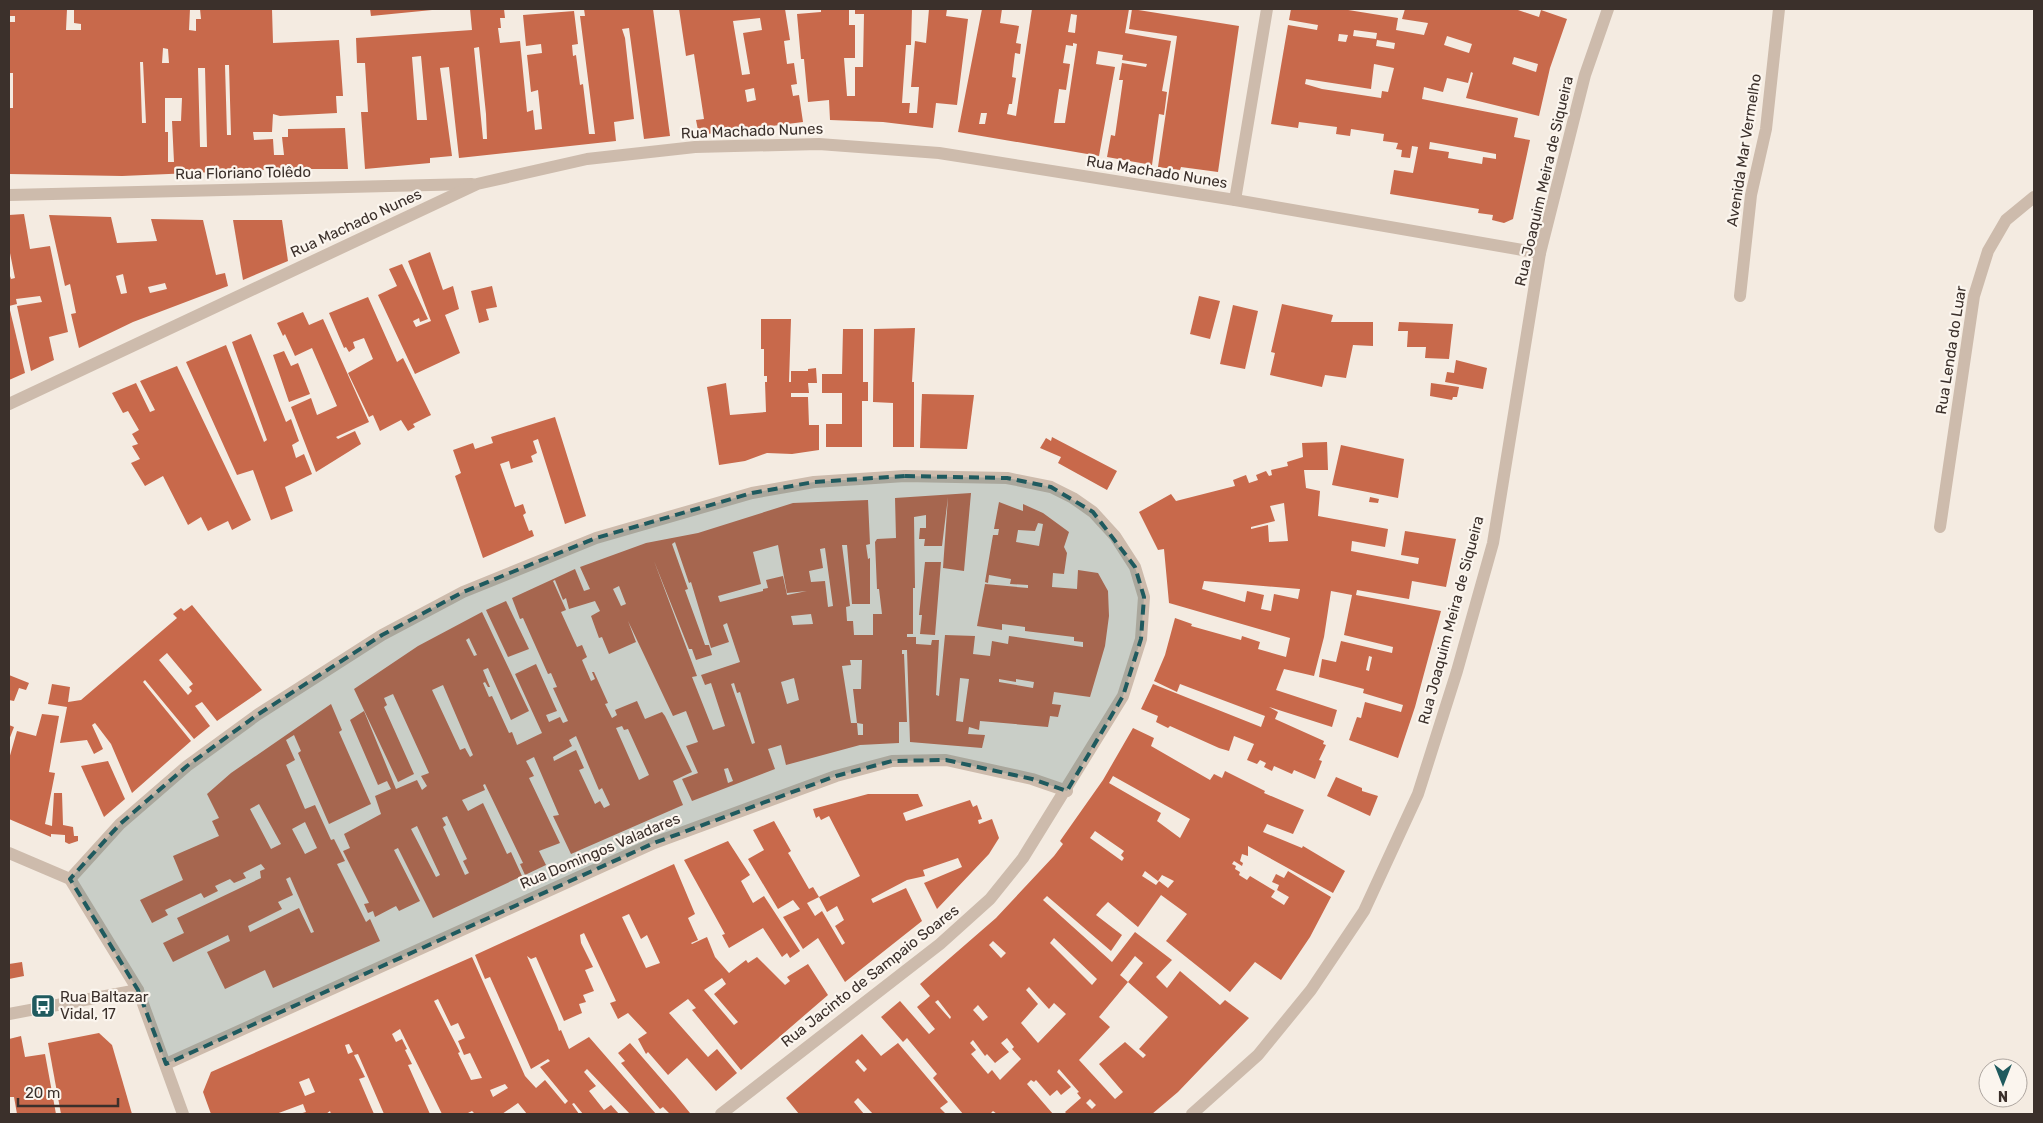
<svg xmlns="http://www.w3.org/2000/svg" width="2043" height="1123" viewBox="0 0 2043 1123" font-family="Rubik,sans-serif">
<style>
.building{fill:#c8694b;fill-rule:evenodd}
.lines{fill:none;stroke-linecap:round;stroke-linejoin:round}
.minor{stroke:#cdbbac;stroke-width:12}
.marked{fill:#1f5a5e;fill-opacity:0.2;stroke:#1f5a5e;stroke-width:4;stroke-dasharray:10 6;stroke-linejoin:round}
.labels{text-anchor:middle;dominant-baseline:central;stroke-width:4.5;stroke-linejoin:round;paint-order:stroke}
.street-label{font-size:15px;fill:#3b302b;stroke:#fbf5ee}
.poi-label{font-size:15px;fill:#3b302b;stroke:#fbf5ee;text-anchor:start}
</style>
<rect width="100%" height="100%" fill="#f4ebe1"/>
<g class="building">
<path d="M9,9h58l-1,21h15v-6l-7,-1v-14h116l-1,21 7,1v-12h5l-1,-10h72l1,34 66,-3 4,56h-7l1,17 -57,3 -7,-2 -1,18h-19l1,8 19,-1 1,16h10l-2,-18h6v-8l57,-1 3,41h-63l-163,7 -113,-2v-66h4v-35h-4v-51h6v-6h-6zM163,48l5,1 1,14h-7zM140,62h3l3,61h-4zM225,65h4l2,70h-4zM198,68h7l2,79h-7zM165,98h17l-1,23h-9l2,41h-6v-30h-3z"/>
<path d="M370,9h62v1l-61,6z"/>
<path d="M470,9h34l1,9h-5l1,10h-3l2,15 20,-2 7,71 6,-2 2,20 7,-1 -4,-39 -7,2 -4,-37 15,-2 -1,-9 -15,2 -3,-31 51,-4 4,33 -6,1 1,11 3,-1 4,30 3,-1 6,50h6l-15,-118h5l-1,-7h69l17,127 -26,3 -15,-111 -7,1 3,9 9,81 -20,3 2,19 -157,17 -10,-91 -9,1 12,88 -22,2v5l-65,6 -4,-57h7l-3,-49h-8l-1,-25 116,-8zM479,47l7,67 1,25h-4l-9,-91zM421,56l6,64h-10l-5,-63z"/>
<path d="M679,9h106l5,31 -6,1 3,23 7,-1 3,21 -6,1 2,11 6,-1 4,27 -104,13 -3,-15 8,-1 -10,-65 -8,2zM760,18l2,12 -19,3 7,41 -8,1 -9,-54zM754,88l2,12 -9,2 -2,-12z"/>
<path d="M821,9h28v16h6v33h-11l3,38h8v-29h8l1,-53h-9v-5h57l-1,36h-5l-4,58h8l-1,10h8l2,-26h-8l4,-46 11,2 3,-34h18l-1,7 22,3 -11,86 -21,-2 -3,25 -50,-6 -53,-2 -1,-20 -21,2 -4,-43h-3l-4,-45 24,-2z"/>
<path d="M982,9h20l-2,14 19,3 -3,17 5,1 -1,10 -5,-1 -3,24 4,1 -4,26h-3l-2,10 9,2 16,-107h97l-4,24 46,8 -9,50 5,1 -3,23 -5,-1 -7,51 -45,-8 4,-22 4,1 8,-56h-4l3,-17 24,4 1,-3 -25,-4 1,-5 -25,-4 -2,13 19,3 -16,89 -141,-24zM1071,14l6,1 -2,18 -7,-1zM1073,43l4,1 -12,79h-11l5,-34 7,1 4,-26 -7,-1 3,-18 7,1zM981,113h6l-2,11h-6z"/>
<path d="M1132,9l107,17 -21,146 -37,-5 -1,3 -22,-3 19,-131 -48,-7z"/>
<path d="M1291,9h51l56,9 -2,12 28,5 4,-12 -26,-4 3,-10h110l24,8 2,-7 26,9 -17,49 -11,48 -73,-18 7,-25 -2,-1 -3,11 -21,-5 -4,14 -19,-5 -2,12 96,19 -4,19 16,3 -17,79 -9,4 -12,-3 1,-5 -15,-2 1,-4 -89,-15 4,-24 19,3 5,-26 -6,-1 -2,12 -9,-1 1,-7 -6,-1 2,-6 -15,-2 1,-7 -33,-5 -1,7 -14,-2 1,-7 -38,-5 -1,6 -27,-4 17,-99 29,5 1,-5 -29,-5zM1354,30l23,3 -1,6 -23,-3zM1339,34l9,1 -2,7 -8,-1zM1447,36l25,8 -3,9 -25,-8zM1377,40l18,3 -1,6 -18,-3zM1514,57l24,7 -2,8 -24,-8zM1374,64l20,4 -6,24 -6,-1 -1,7 -59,-9 -17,-5 1,-5 65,10zM1430,142l66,12v5l-13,-2 -1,7 -34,-6 1,-6 -20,-3z"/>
<path d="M24,214l6,35 20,-3 18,86 -19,5 5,23 -23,11 -14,-65 25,-4 -2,-6 -24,3 1,5 -8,2v-33l2,6 4,-1 -6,-30v-33z"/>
<path d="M49,215l62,2 6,26 40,-2 -6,-22 52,1 13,55 9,-2 3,13 -95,36 -54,26 -8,-34 5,-1 -6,-29 -5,2zM123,274l4,19 -6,1 -5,-18zM165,283l2,6 -17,4 -2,-6z"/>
<path d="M233,220h49l6,41 -45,19z"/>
<path d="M430,252l13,38 10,-4 6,23 -14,6 15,38 -45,21 -37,-79 19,-9 -8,-17 13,-5 26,55 -8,3 -1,-4 -6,3 3,6 15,-6 -23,-60z"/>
<path d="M492,286l5,21 -11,2 3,11 -10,3 -8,-32z"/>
<path d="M1199,296l21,5 -10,38 -20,-5z"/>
<path d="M368,297l29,65 6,-4 28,57 -18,9 2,3 -7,4 -7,-11 -21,11 -7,-16 -4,2 -21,-44 25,-14 -9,-21 -11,4 2,6 -6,4 -3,-5 -2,1 -15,-35z"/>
<path d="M1282,304l51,11 -2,7h42v24l-20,-1 -7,33 -21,-3 -3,12 -52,-12 5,-22 -4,-1z"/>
<path d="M1233,305l25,6 -13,58 -25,-5z"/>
<path d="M9,306l16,67 -16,7z"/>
<path d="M303,312l6,13 14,-6 46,103 -33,15 2,2 17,-8 6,13 -45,28 -25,-65 20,-9 6,17 20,-9 -25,-58 -17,8 -10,-22 -2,2 -6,-13z"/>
<path d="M761,319h30l-2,63h2v-11h17v-2l8,-1 1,15h-9l1,10h-18v4h17l1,28h10v25l-27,4 -25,-1 -22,8 -26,4 -12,-78 19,-4 4,32 36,-3 -1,-30h2v-6h-3v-27h-3z"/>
<path d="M1399,322l54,2 -4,35 -24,-1 1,-11h-19l1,-16h-10z"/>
<path d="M915,328l-3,54h2v65h-21v-44l-20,-1 1,-73z"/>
<path d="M843,329h20v53h5v19h-6v46h-36v-23h16v-31h-20v-19h20z"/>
<path d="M251,334l35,88 5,-3 8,22 -7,4 4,13 8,-4 8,20 -27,13 8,24 -22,9 -18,-50 -16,5 -51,-113 40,-17 38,97 3,-2 -35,-98z"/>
<path d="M284,351l7,15 7,-3 12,31 -21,8 -16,-47z"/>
<path d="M1456,360l31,8 -4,21 -38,-7 2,-10 7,1z"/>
<path d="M177,366l74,154 -19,10 -4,-9 -20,10 -7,-14 -13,8 -25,-49 -18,10 -14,-23 9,-4 -8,-13 6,-2 -6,-10 7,-4 -11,-19 -5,2 -11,-20 24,-10 14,29 5,-2 -15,-29z"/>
<path d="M1431,383l28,4 -2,10h-4l-1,3 -22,-4z"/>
<path d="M922,394l52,1 -7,54 -47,-1z"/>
<path d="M555,417l31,99 -21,8 -27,-85 -5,2 4,12 -6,3 2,6 -22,7 -2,-8 -9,3 15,43 8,-3 3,9 -3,2 6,16 3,-1 2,6 -51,22 -28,-82 6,-3 -8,-23 20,-7 2,6 18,-6 -2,-6z"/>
<path d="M1052,437l65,34 -10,19 -49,-27 3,-6 -21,-9 6,-10 5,3z"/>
<path d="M1327,442l1,28h-24l2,18 14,3 -2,25 70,13 -3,18 -33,-6 -1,10 67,13 1,-6 -18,-3 4,-24 51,8 -10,48 -34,-6 -3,18 -52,-9 -1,5 85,16 -26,96 -17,51 -49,-18 8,-23 4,1 4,-16 36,10 2,-7 -40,-12 1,-4 -45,-12 3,-18 14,3 5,-21 51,12 1,-6 -49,-12 8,-40 -21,-4 -7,46 -10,39 -30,-7 -8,21 61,20 -5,17 -63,-20 9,5 -3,7 49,22 -1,3 3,1 -7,15 3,1 -7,18 -21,-9 -2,4 -18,-8 -2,5 -8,-4 2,-4 -6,-3 -3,4 -10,-4 7,-16 -20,-8 -5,15 -10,-3 -49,-22 -2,2 -12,-6 2,-6 -17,-7 12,-25 108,43 4,-11 -85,-32 -3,8 -23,-11 11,-26 10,-37 17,6 -1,2 50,14 1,-4 18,6 -2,7 28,8 4,-19 -121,-35 -5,-54 -6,1 -19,-38 32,-18 5,7 59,-15 -2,-6 13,-5 3,8 9,-3 -2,-5 10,-4 3,5 3,-1 -1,-5 17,-4 -1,-4 16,-5 -1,-14zM1284,503l4,38 -19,1 -1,-17 -17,4v-2l24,-6 -5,-15zM1204,581l96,8 -2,10 -24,-5 -3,17 -10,-2 3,-14 -17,-4 -2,11 -43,-13zM1369,656l3,1 -3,14 -3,-1z"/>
<path d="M1341,445l63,14 -6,39 -66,-13z"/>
<path d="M971,493l-7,78 -21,-3 5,-71 -6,49h-18l1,-7h-6l1,-11h6v-13l-12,2 1,71h-2v46h-6v3h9v7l15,1 1,-5h7l-3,55 3,1 6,-61 30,1 -2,18 17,2 2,-15 16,3 1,-8 74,11v-5l-9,-1v-4l-49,-6v-4l-23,-3v6l-25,-4 8,-42 43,4v-3l-18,-1 1,-5 -22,-4 -1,8 -3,-1 8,-47h5l1,-6h-5l5,-27 24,9v-7l20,9 26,19 -5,15 3,6 -3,21 -11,-1 -1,14 25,2 1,-19 20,3 10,18 1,25 -4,30 -15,51 -36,-5 -2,12 9,1 -3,12 -8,-1 -2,11 -68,-6 -1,9 -10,-3 -1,7 17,1 -3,13 -72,-6 -3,-92h-5v4h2l3,68h-8v21l-39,2 -74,20 -5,-20 -13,4 7,20 -83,32 -10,-22 16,-6 -12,-27 12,-4 -12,-31 -13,5 -45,-95 8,21 -27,12 -7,-17 -3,1 -8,-22 9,-5 -5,-10 -26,8 -3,-11 -3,2 -8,-20 -2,1 13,29 -5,2 16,35 5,-2 5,12 -5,3 9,21 4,-2 -3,-7h2l14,31 -3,1 7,14 5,-3 -2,-5 22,-9 8,18 17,-7 3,4 27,56 -19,9 10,24 -112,49 -18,-38 6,-1 -25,-58 -8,4 8,15 -5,2 31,65 -21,8 7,14 -21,10 -5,-11 3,-1 -38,-79 -2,1 2,5 -23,10 6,11 15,-8 24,51 4,-2 11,24 -89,42 -35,-70 -4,2 26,51 -21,10 -3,-5 -21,11 -2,-6 -5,2 -4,-9 5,-1 -26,-52 7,-3 -6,-14 37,-20 -6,-18 16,-7 -4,-8 -9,4 -28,-65 14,-9 32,78 21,-9 5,10 5,-4 -6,-10 8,-3 -36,-79 -9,4 3,7 -3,2 30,67 -16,8 -44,-93 64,-43 64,-34 47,99 -18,9 -23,-52 -5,2 7,17h-2l-3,-5 -2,1 6,14 3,-1 17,37 3,-1 5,13 25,-12 -27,-59 21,-10 21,47 -11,4 3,7 11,-5 3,6 5,-2 -15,-33 4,-1 -6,-14 -3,1 -25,-56 -3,1 -8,-21 63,-29 9,22 6,-2 -10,-22 66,-24 52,-10 95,-30 75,-3 2,44 -4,1 2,14 2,-1v46h-18l-5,-59h-5l8,61 -4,1 1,14h6l1,14h19v-21h9l-3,-25h-2l-2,-47 2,-3 19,-1 -1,-40zM1038,523l5,1 -4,22 -23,-4 2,-12 17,1zM675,542l14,41 2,-1 20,66 18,-6 -6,-17 4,-2 13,39 -39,13 4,10 6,-2 14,43 -12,4 -21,-53 5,-1 -43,-115 35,88h3l4,11 16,-5 -3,-10h-4l-20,-55 3,-1 -16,-45zM778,545l9,48 20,-2 -20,4 -4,-19 -17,4 2,8 -5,1v2l-43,11 -2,-6 43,-12 -8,-32zM825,548l8,58 -5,1 -3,-26 -14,1 -2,-11 14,-3 -3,-19zM619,586l7,18 -5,2 -8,-17zM811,614l2,10 -20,1 -2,-9zM469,638l8,17 -3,1 -8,-16zM850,660h12l-1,29h-8l4,34 6,1v11h-5l-1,-12h-6l-9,-57 9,-1zM794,678l5,22 -12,4 -6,-22zM960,678l9,1 -6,43 -7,-1zM999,679l17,3v-3l18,3 -1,6 -34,-6zM734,683l3,10 3,-1 15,51 -3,1 -21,-60zM443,685l30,70 -3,2 -5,-9 -5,2 -28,-60zM622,726l2,4 4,-1 21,46 -10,5 -23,-52zM576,736l23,54 3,-2 8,17 -6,3 -4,-7 -5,3 -16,-34 5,-2 -8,-18 -22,11 -1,-4 19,-11 -3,-6zM728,768l5,13 -5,2 -4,-14zM447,816l20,43 -4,2 6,12 -4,2 -22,-48 3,-2 -4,-7zM417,826l23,49 -4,2 -25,-48z"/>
<path d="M1370,497l9,2 -1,4 -9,-1z"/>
<path d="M925,562h16l-6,73 -15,-1 2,-19h-3z"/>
<path d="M506,601l23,48 -21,8 -22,-47z"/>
<path d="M192,605l70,85 -45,31 -15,-19 -7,4 15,20 -16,13 -49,-59 -2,2 48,59 -59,52 -21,-49 -16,-21 -3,2 11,24 -9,5 -7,-14 -27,3 7,-36 -19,-3 4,-20 18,3 -2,15 13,-2 96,-82 -4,-4 8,-6 3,3zM167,653l26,31 -4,3 3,4 -4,4 -29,-35z"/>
<path d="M9,675l20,8 -3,7 -7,-2 -5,13 -5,-1z"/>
<path d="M331,704l11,26 -3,2 32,72 -42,20 -31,-71 3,-2 -7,-16 -8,5 9,20 -9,5 19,44 10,-4 16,35 3,-1 11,22 -8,3 29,58 4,-3 10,22 -107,47 -8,-18 -40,19 -18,-37 23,-11 -2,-6 -55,27 -10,-19 21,-10 -7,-15 84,-40 -1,-7 5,-2 -4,-5 -18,9 3,5 -12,5 -4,-4 -15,7 3,5 -14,7 -3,-5 -36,17 3,5 -16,8 -12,-23 43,-20 -10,-24 46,-20 -7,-15 7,-3 -12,-24 24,-21zM259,804l22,40 -10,5 -21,-40zM305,822l12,26 -12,6 -13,-25zM290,877l24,55 -3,1 -12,-25 -49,24 -2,-6 34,-17 -4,-7 15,-7 -7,-16z"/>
<path d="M42,714l17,2 -10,56 6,1 -10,51 7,2 2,-33h8l1,32 10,2 1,9h4v5l-9,3 -4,-2v-7l-14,-1v3l-42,-18v-60l8,-28 19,5z"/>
<path d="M9,725l5,2 -5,13z"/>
<path d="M1133,728l21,10 -3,8 59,34 4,-6 8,4 3,-7 40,20 -1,2 40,17 -11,24 -26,-10 -4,8 39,16 1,-2 42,25 -12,22 -85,-47v10l-6,-2 -2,7 3,2 -1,3 -8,-5 -2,3 4,2 -1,3 5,3 -1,3 8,5 3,-4 25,15 -4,6 13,8 5,-8 -12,-7 2,-5 -7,-3 4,-8 8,4 4,-7 43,26 -21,40 -29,43 -26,-18 -25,30 -64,-51 21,-27 -26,-19 -23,32 -30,-25 -6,6 -6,7 26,20 -11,16 -64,-55 -4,4 69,62 23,-30 37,28 -16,17 11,11 13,-17 40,34 5,-5 24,18 -71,74 -26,22h-85l-2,-2 16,-14 -4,-5 2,-1 -20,-23 -2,3 14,15 -10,8 -4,-5 -7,6 -14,-16 -2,2 -3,-2 -4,4 26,30h-56l-4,-3 -3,3h-27l-30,-36 4,-4 -30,-36 -4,4 -22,-25 19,-16 29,33 6,-5 -18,-22 13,-11 -10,-12 76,-66 58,-62 9,-12 -3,-3 43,-61zM1113,776l77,43 -10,19 -23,-17 4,-8 -52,-30zM1095,831l29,20 -3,4 3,3 -2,3 -32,-23zM1145,871l13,10 4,-6 12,6 -6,7 -9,-7 -3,4 -14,-9zM1054,938l43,41 -5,6 -42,-42zM993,941l13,12 -5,5 -12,-13zM1135,956l8,7 -15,19 40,35 -29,32 7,6 -3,3 -18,-16 -26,22 24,28 -8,7 -36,-39 31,-33 -11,-10 29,-35 -8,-7zM1029,987l20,22 5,-6 12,11 -28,29 -17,-20 17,-19 -12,-14zM938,1000l13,17 -1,2 -15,-17zM978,1005l10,12 -5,4 -10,-11zM1007,1038l7,9 -2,2 9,10 -21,21 -8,-10 -4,4 -17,-20 5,-4 -6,-7 3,-3 12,16 2,-2 8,9 14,-11 -8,-9zM1090,1099l6,6 -4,4 -6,-6z"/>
<path d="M108,761l17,38 -21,18 -23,-51z"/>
<path d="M1336,777l26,11v3l16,5 -8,20 -43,-20z"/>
<path d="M868,794h50l5,12 -20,7 3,8 64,-21 3,7 4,-2 5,14 -4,1 1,4 13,-5 7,19 -10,16 -52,55 -13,-26 38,-16 -4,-9 -35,12 2,6 -18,4 -36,19 2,4 33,-15 16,33 -77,61 -27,-44 -15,11 -20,-32 17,-8 -7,-9 -15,9 -30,-50 16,-9 -11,-20 21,-9 17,30 -3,2 2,3 19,33 4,-2 6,10 -12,6 8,13 7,-5 20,34 3,-2 -10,-17 9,-6 -7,-14 -10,6 -8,-15 41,-21 -31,-60 -8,4 -2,-4 -3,2 -3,-9z"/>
<path d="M728,841l22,34 -9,6 12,22 11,-7 36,55 -10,7 -3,-5 -5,4 -19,-29 -34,20 -7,-13 3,-1 -41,-74z"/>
<path d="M674,864l21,50 -7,4 10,22 -7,3 1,1 15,-7 8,20 14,16 17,-13 2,3 9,-6 28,28 5,-4 -3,-4 21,-13 20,31 -87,75 -49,-60 4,-2 -8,-9 -19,14 39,44 9,-8 20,24 -21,18 -29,-33 -19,17 -20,-23 -2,2 -8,-15 9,-6 -19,-20 -10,6 -8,-16 6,-2 -32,-68 -4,2 1,8 12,24 -8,3 9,21 -11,4 3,7 -7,2 3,9 -18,8 -28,-64 -5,2 -4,-3 30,69 2,6 2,-1 8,19 20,-12 67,77h-26l-43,-45 -3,3 12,14 -7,5 15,19 7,-5 8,9h-36l-9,-11 -2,1 7,10h-52l-9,-11 -16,11h-27l-3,-3 -6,3h-24l-42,-85 -8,5 4,8 6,-3 5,10 -2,1 7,14 -4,1 22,49h-46l-26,-60 -4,1 11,22 -6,2 15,35h-43l-1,-3 -4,3h-27l7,-2 -3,-8 -27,10h-65l-8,-22 8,-20 261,-115 53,119 11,12 9,-8 20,24 3,-3 -28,-34 10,-6 -2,-2 -17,10 -41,-92 -5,2 -10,-24zM629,914l12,25 6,-4 13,28 -14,5 -24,-51zM722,978l4,6 -12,10 24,28 -4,3 -30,-35zM438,999l13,27 7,-3 7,15 -7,3 6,14 6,-2 12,25 -11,2 -13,-27 2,-1 -26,-51zM349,1044l4,8 -5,2 -3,-9zM309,1078l6,14 -10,4 -6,-14zM505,1084l3,4 -15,9 -3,-7z"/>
<path d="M22,962l2,14 -15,3v-15z"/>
<path d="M99,1033l13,12 20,69h-71l-13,-71z"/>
<path d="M862,1034l19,22 17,-13 50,59 -8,6 6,6h-73l-15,-16 -4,4 10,12h-65l-13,-16zM858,1059l9,10 -3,3 -9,-10z"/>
<path d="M21,1036l4,21 20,-3 11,60h-39l-3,-17h-5v-58z"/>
<path d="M630,1043l46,53 14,17 -20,1 -7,-7 -3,2 -39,-46 4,-2 -7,-8z"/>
</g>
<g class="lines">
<g class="minor">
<path d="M9,195l463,-11"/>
<path d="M1235,200l32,-191"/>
<path d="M1740,296l11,-101 15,-66 13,-120"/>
<path d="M9,404l468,-220 110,-25 108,-12 124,-3 120,9 296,47 305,53"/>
<path d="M1940,527l34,-231 14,-45 18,-31 28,-23"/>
<path d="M9,853l61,26 68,111 45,124"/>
<path d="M70,879l50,-55 67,-58 70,-51 125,-80 81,-43 133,-54 156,-45 62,-11 91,-6 102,2 44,9 22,11 20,14 22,24 20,31 9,30 -3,42 -18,57 -100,162 -33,41 -50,45 -219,170"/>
<path d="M9,1014l129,-24"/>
<path d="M166,1064l488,-221 182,-67 56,-15 54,-1 86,19 35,12"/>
<path d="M1192,1114l66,-59 53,-65 53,-79 54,-117 39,-123 36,-128 47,-290 45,-178 23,-66"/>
</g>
</g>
<path class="marked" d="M905,476l102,2 44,9 42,25 42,55 9,30 -3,42 -18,57 -56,95 -35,-12 -86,-19 -54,1 -56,15 -182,67 -488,221 -28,-74 -68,-111 50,-55 67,-58 70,-51 125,-80 81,-43 133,-54 156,-45 62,-11z"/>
<defs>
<symbol id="bus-square" viewBox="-11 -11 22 22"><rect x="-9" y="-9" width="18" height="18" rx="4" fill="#1f5a5e" stroke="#fbf5ee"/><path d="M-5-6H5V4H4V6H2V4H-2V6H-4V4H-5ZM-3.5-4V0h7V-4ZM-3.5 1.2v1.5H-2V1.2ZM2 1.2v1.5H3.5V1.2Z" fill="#fff"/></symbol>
</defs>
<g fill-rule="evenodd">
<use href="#bus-square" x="29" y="992" width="28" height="28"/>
</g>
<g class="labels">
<g class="street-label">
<text transform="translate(752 131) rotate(-2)">Rua Machado Nunes</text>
<text transform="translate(1744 150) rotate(-81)">Avenida Mar Vermelho</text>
<text transform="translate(1157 172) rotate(9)">Rua Machado Nunes</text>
<text transform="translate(243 173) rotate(-1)">Rua Floriano Tolêdo</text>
<text transform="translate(1544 181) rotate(-77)">Rua Joaquim Meira de Siqueira</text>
<text transform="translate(356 223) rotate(-25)">Rua Machado Nunes</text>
<text transform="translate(1951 350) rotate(-81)">Rua Lenda do Luar</text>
<text transform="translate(1451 620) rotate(-75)">Rua Joaquim Meira de Siqueira</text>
<text transform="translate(600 851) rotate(-23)">Rua Domingos Valadares</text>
<text transform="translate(870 976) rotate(-38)">Rua Jacinto de Sampaio Soares</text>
</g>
<g class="poi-label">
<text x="60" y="997">Rua Baltazar<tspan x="60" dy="17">Vidal, 17</tspan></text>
</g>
</g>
<rect width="2043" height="1123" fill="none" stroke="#3b302b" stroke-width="20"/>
<g transform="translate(2003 1083) rotate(180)"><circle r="24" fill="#fbf5ee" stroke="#aea6a0"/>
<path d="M0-4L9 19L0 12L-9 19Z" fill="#1f5a5e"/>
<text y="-8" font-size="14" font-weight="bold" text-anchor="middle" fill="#3b302b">N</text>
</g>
<path d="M18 1098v8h100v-8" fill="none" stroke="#3b302b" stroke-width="2.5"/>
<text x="25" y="1098" font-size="15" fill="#3b302b" stroke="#fbf5ee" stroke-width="4" paint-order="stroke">20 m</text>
</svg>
